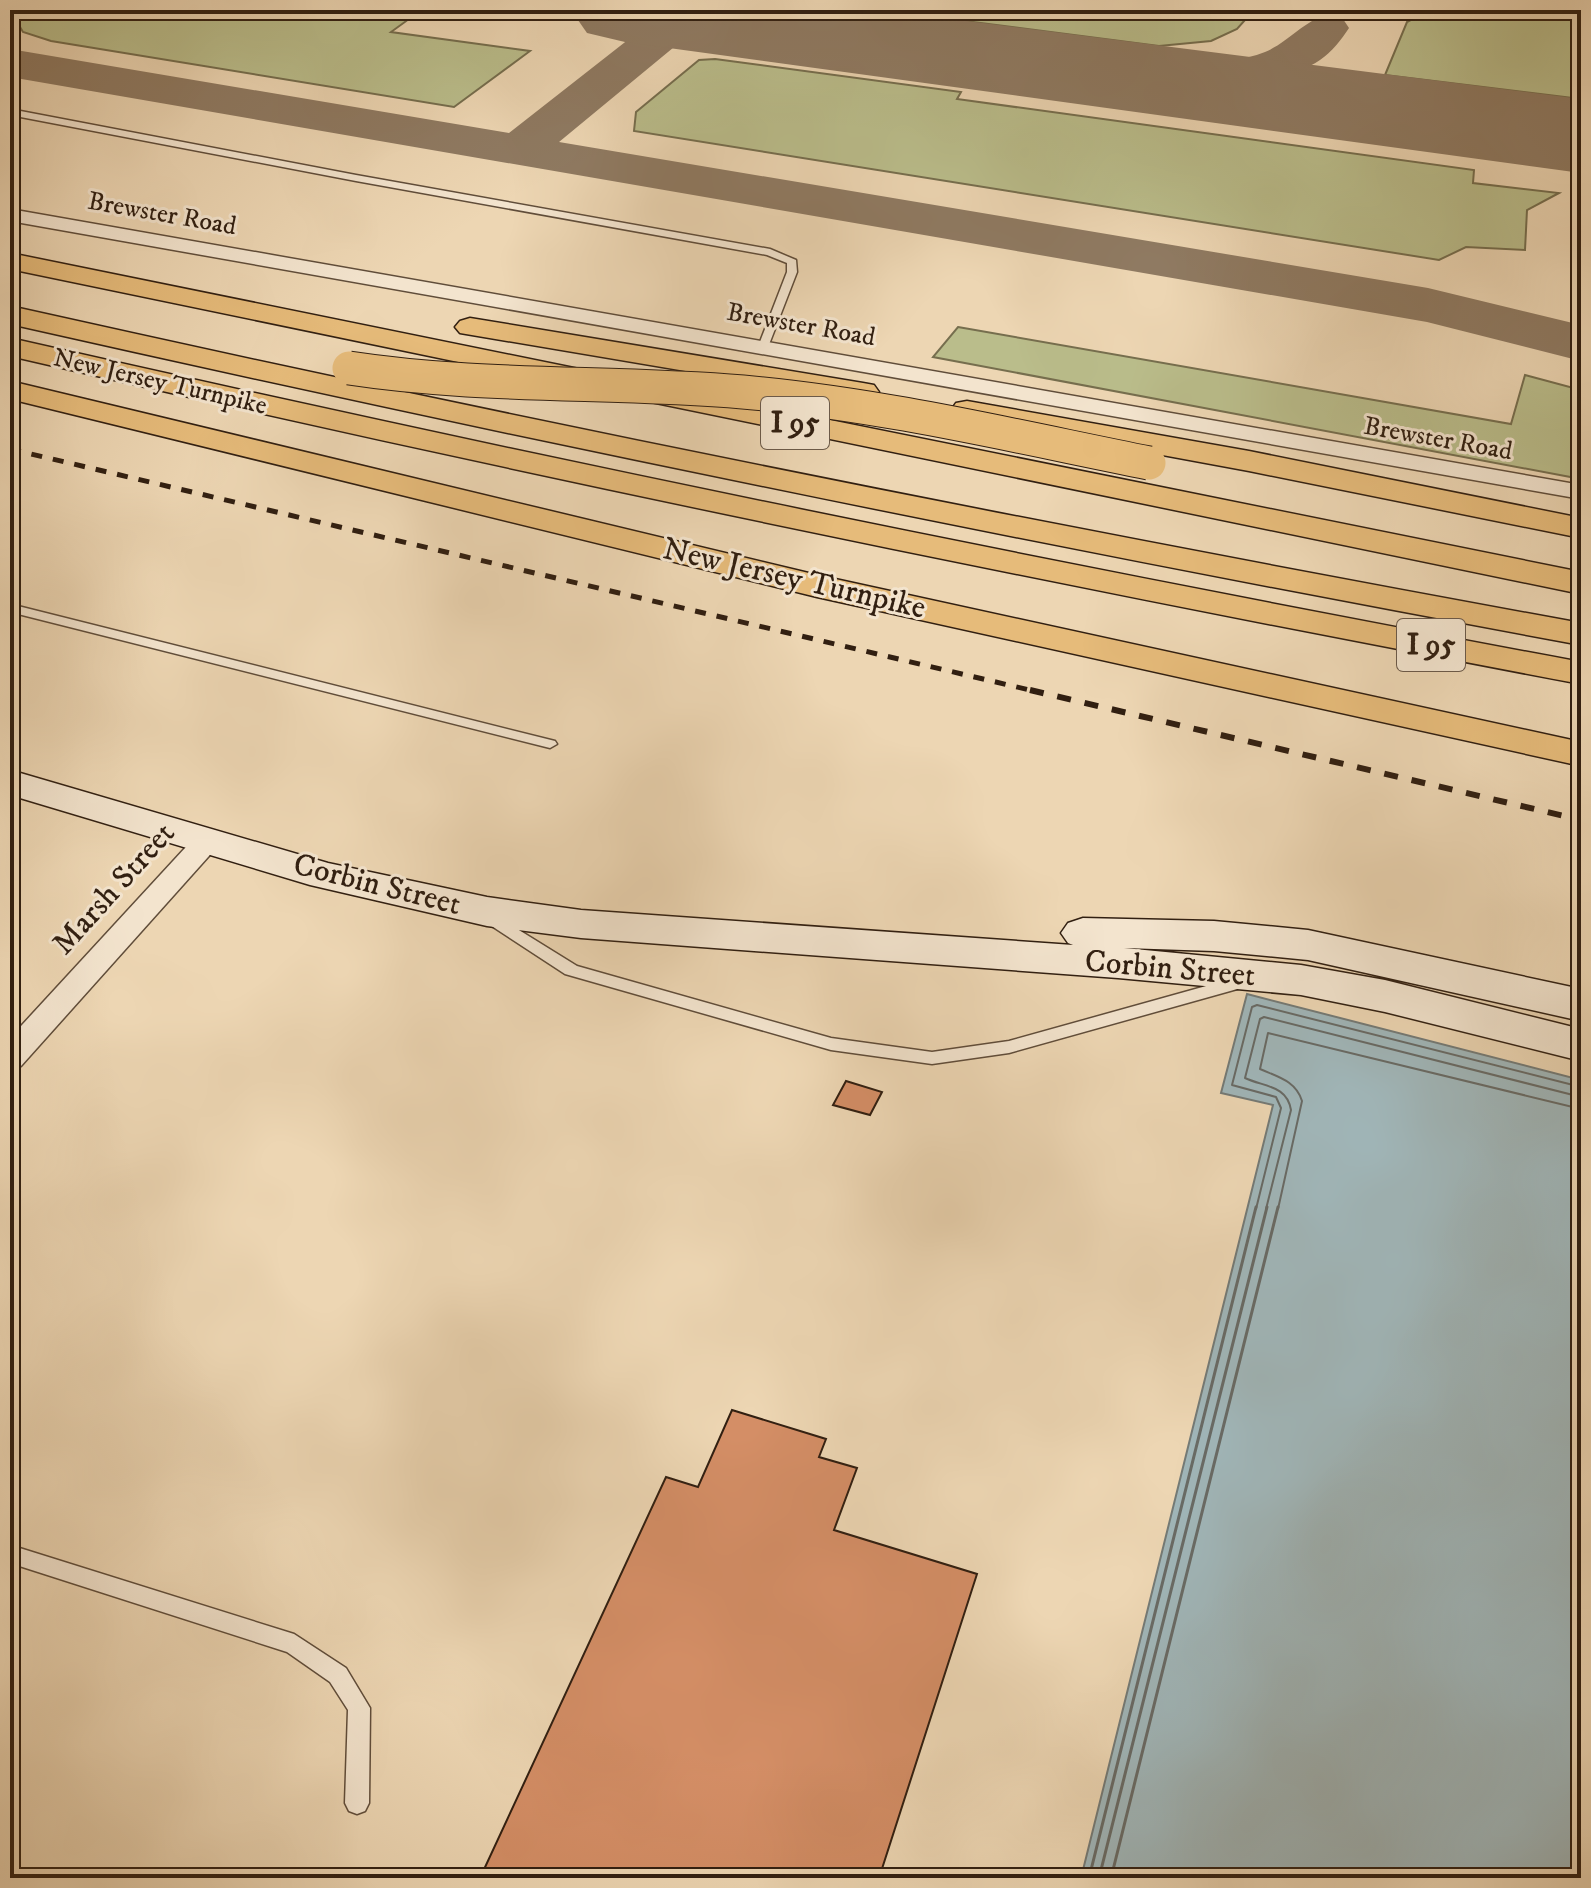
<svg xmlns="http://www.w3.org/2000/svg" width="1591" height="1888" viewBox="0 0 1591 1888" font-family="'IM FELL DW Pica',serif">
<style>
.green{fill:#babd8b;stroke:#766e4e;stroke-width:2}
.water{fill:#a0b6b9;stroke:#747a76;stroke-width:2}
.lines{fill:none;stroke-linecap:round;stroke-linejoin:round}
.shore-far1{stroke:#686a65;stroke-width:2}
.shore{stroke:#686a65;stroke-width:3}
.taxiway{fill:#8f7a62;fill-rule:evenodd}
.runway{fill:#8f7a62;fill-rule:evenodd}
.building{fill:#d48e66;stroke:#311f11;stroke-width:2}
.lane-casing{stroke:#604d3a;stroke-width:3}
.street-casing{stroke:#604d3a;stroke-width:3}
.secondary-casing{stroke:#311f11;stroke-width:3}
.highway-casing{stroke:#311f11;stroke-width:3}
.lane{fill:#f3e4ce;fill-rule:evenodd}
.street{fill:#f3e4ce;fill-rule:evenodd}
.secondary{fill:#f3e4ce;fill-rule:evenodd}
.highway{fill:#e6bb7a;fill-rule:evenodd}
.rail-far1{stroke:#311f11;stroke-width:5;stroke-dasharray:11 11;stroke-linecap:butt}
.rail{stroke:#311f11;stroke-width:6;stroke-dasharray:14 14;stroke-linecap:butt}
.highway-bridge-casing{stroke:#311f11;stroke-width:35;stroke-linecap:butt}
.highway-bridge{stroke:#e6bb7a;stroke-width:33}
.labels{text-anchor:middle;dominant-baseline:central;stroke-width:6;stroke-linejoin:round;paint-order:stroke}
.far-street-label{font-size:26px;fill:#311f11;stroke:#f3e4ce}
.shield{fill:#f3e4ce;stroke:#6b5a4a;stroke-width:2}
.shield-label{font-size:30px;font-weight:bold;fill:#311f11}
.street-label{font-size:32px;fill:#311f11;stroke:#f3e4ce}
</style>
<rect width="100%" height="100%" fill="#edd6b3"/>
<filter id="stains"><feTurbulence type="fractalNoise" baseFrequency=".0025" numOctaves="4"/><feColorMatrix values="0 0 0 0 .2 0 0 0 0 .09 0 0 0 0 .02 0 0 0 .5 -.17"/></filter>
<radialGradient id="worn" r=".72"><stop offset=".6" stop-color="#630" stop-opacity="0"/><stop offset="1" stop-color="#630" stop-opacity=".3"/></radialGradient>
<g class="green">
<path d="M18,10h326l65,9 -18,13 139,19 -76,56 -403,-66 -28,-9 -6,-10z"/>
<path d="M879,10h375l-17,19 -26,12 -52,5z"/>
<path d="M1429,10l152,2v87l-196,-24 22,-53z"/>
<path d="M715,59l246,33 -4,7 517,71 -1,13 86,10 -32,17 -2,40 -59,-3 -27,13 -805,-129 2,-19 63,-52z"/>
<path d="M958,327l553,97 14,-49 56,15v89l-648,-122z"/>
</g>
<path class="water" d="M1247,994l334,86v798h-500l192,-773 -52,-12z"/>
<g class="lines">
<g class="shore-far1">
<path d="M1256,1209l25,-101 -5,-11 -44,-12 20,-78 5,-2 324,82"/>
<path d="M1266,1209l25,-99c-4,-25 -27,-23 -46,-32l15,-59 4,-2 317,80"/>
<path d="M1278,1209l24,-108c-6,-20 -24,-24 -42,-32l8,-36 313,76"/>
</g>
<g class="shore">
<path d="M1089,1878l167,-671"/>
<path d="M1099,1878l168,-671"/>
<path d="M1111,1878l167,-671"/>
</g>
<g class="taxiway">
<path d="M666,10h49l-7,9 -149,123 869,146 153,37v36l-154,-39 -1417,-245v-28l499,84z"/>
<path d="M1327,15l16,4 6,9c-8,12 -17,24 -29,32 -55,37 -193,35 -256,20l-7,-10 7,-10 16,-4c51,5 137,15 185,-4 24,-10 38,-31 62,-37z"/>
</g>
<path class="runway" d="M571,10h309l701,89v74l-956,-131 -38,-9z"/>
</g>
<g class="building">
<path d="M846,1081l36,11 -12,23 -37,-10z"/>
<path d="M732,1410l94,29 -7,18 38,11 -23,62 143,44 -98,304h-399l186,-401 32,10z"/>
</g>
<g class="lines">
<defs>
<g id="lane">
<path d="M10,109l346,66 414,74 26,11 1,12 -29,75 -5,3 -5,-3 29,-75v-9l-20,-8 -411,-74 -346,-66z"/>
<path d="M10,604l545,137 2,3 -7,4 -540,-136z"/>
<path d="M490,912l87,54 254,72 101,14 77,-11 233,-65 8,6 -2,4 -239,67 -77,11 -101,-14 -266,-76 -81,-53 -2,-4 2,-4z"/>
<path d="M10,1545l284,89 52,34 24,40 -1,95 -4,8 -8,3 -8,-3 -4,-8 3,-93 -18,-28 -43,-30 -277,-89z"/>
</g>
<g id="street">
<path d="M10,209l1571,276v14l-1571,-278z"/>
<path d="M207,832l10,3 4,6 -4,6 -196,219 -11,3v-31l187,-203z"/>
</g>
<path id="secondary" d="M10,770l318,93 159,34 94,13 492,35 -5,-2 -7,-10 7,-10 15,-5 131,3 94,9 273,59v32l-273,-61 -94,-9 -90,-3 177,17 84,15 196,49v32l-196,-49 -84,-17 -183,-17 -537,-40 -94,-12 -177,-41 -300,-90z"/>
<g id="highway">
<path d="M10,253l569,116 11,2 4,7 -4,7 -11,2 -569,-118z"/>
<path d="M10,306c522,117 1045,221 1571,317v22c-526,-97 -1049,-203 -1571,-321z"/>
<path d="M470,318l393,65 11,2 5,7 -5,7 -11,2 -403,-68 -5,-6 5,-6z"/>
<path d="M10,338c521,119 1045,226 1571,324v22c-526,-99 -1050,-207 -1571,-328z"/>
<path d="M10,381l807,194 764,167v24l-764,-169 -807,-198z"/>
<path d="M662,386l919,186v22l-930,-192 -5,-7 5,-7z"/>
<path d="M967,401l282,50 332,67v20l-332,-67 -293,-54 -5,-7 5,-7z"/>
</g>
</defs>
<use href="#lane" class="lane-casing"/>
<use href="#street" class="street-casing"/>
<use href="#secondary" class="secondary-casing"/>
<use href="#highway" class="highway-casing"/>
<use href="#lane" class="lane"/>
<use href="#street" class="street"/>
<use href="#secondary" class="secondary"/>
<use href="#highway" class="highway"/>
<path class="rail-far1" d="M10,449l1028,243"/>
<path class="rail" d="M1030,690l551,130"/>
<defs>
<path id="highway-bridge" d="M349,368c131,20 262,13 394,24 137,12 271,44 406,71"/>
</defs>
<use href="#highway-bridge" class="highway-bridge-casing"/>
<use href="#highway-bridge" class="highway-bridge"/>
</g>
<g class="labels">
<g class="far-street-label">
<text transform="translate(162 214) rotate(10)">Brewster Road</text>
<text transform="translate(801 325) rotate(10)">Brewster Road</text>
<text transform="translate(160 382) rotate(13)">New Jersey Turnpike</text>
<text transform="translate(1438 439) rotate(10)">Brewster Road</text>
</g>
<g class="shield">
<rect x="761" y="397" width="68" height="52" rx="6"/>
<rect x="1397" y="619" width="68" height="52" rx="6"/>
</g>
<g class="shield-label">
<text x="795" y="423">I 95</text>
<text x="1431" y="645">I 95</text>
</g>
<g class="street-label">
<text transform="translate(794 579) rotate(13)">New Jersey Turnpike</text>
<text transform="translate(377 885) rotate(14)">Corbin Street</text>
<text transform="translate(114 889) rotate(-48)">Marsh Street</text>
<text transform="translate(1170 969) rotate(5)">Corbin Street</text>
</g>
</g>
<rect width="1591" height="1888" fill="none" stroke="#edd6b3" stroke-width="40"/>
<rect x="12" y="12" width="1567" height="1864" fill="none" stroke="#311f11" stroke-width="4"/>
<rect x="20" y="20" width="1551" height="1848" fill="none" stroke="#311f11" stroke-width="2"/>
<rect width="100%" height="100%" filter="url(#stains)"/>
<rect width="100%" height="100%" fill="url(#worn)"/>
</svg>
